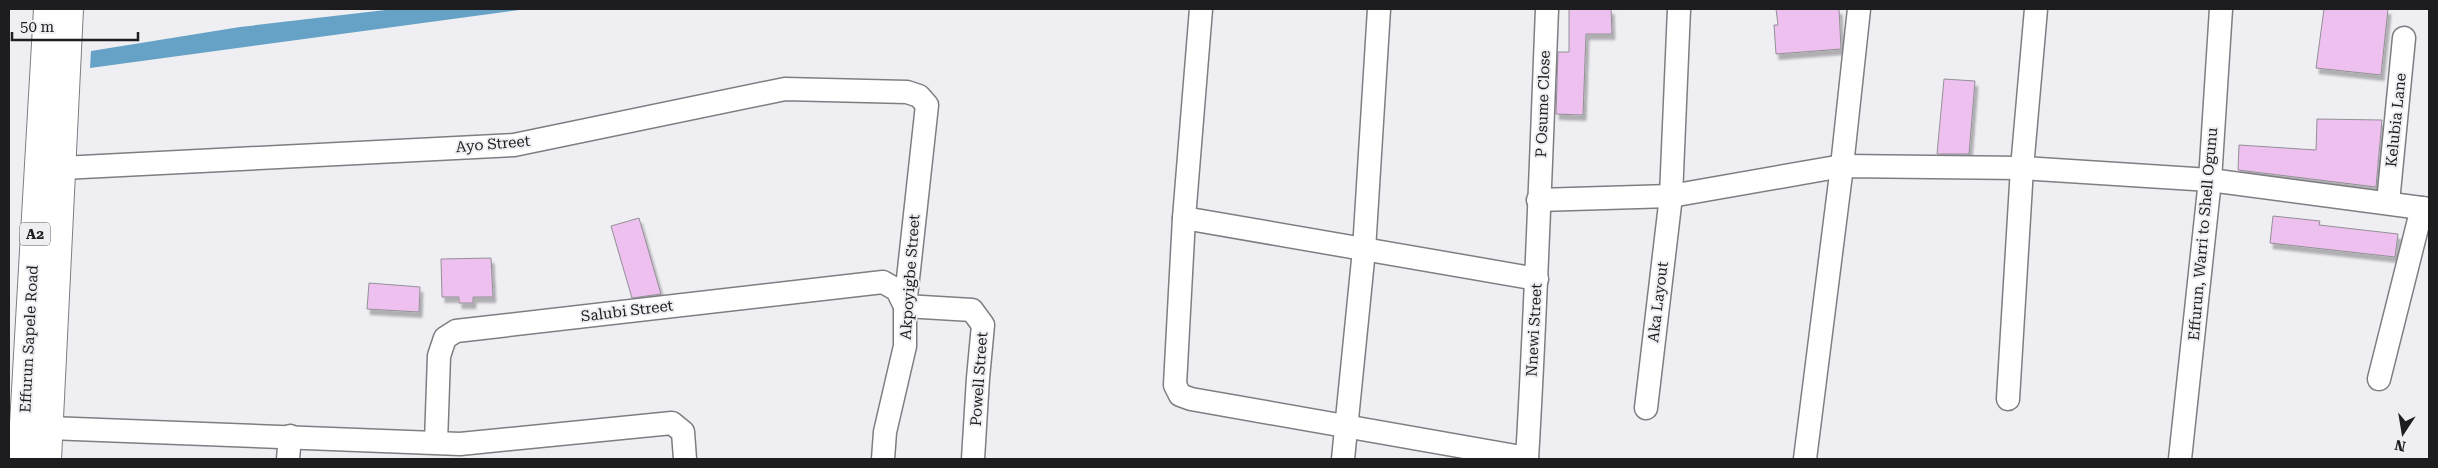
<svg xmlns="http://www.w3.org/2000/svg" width="2438" height="468" viewBox="0 0 2438 468" font-family="'Roboto Serif',serif">
<style>
.water{fill:#65a2c5}
.building{fill:#edc0f0;stroke:#939094;filter:url(#shadow)}
.lines{fill:none;stroke-linecap:round;stroke-linejoin:round}
.minor-casing{stroke:#7e7e82;stroke-width:25}
.highway-casing{stroke:#7e7e82;stroke-width:30}
.minor{stroke:#fff;stroke-width:22}
.highway{stroke:#fff;stroke-width:28}
.labels{text-anchor:middle;dominant-baseline:central;stroke-width:4;stroke-linejoin:round;paint-order:stroke}
.shield{fill:#efeef3;stroke:#5c5b5e;stroke-width:1}
.shield-label{font-size:14px;font-weight:bold;fill:#1d1c1e}
.street-label{font-size:15px;fill:#1d1c1e;stroke:#efeef3}
</style>
<defs>
<filter id="shadow"><feDropShadow dx="3" dy="5.5" stdDeviation="1" flood-color="#0004"/></filter>
</defs>
<rect width="100%" height="100%" fill="#efeef3"/>
<path class="water" d="M394,9h133l-437,59 1,-17 149,-24z"/>
<g class="building">
<path d="M1569,9h42l1,25h-26l-3,81 -27,-1 2,-62h11z"/>
<path d="M1776,9h63l2,40 -65,5 -2,-29h4z"/>
<path d="M2324,9h64l-7,66 -65,-7z"/>
<path d="M1944,79l31,2 -6,73h-32z"/>
<path d="M2317,119l65,1 -6,67 -138,-17 1,-25 77,5z"/>
<path d="M2273,216l47,5 -1,4 79,9 -3,23 -125,-14z"/>
<path d="M639,218l22,76 -29,4 -21,-72z"/>
<path d="M491,258l2,39h-20v6h-14v-6h-17l-1,-38z"/>
<path d="M369,283l51,4 -1,25 -52,-3z"/>
</g>
<g class="lines">
<defs>
<g id="minor">
<path d="M1201,9l-17,209 -9,167 5,10 11,4 336,59"/>
<path d="M62,168l452,-23 271,-56 122,3 12,4 8,9 -22,201v40l-20,86 -2,27"/>
<path d="M1538,200l133,-4 171,-30 180,2 188,12 219,29"/>
<path d="M2388,202l16,-164"/>
<path d="M1184,218l353,61"/>
<path d="M2379,379l43,-171"/>
<path d="M2008,399l14,-231 14,-159"/>
<path d="M1646,408l25,-212 8,-187"/>
<path d="M49,428l411,16 212,-21 11,9 2,27"/>
<path d="M436,442l3,-86 6,-18 11,-7 427,-49 14,8 8,16 67,4 11,15 -5,53 -5,81"/>
<path d="M288,459l2,-23"/>
<path d="M1343,459l21,-209 15,-241"/>
<path d="M1527,459c9,-150 14,-300 20,-450"/>
<path d="M1805,459l37,-293 17,-157"/>
<path d="M2180,459l30,-279 11,-171"/>
</g>
<g id="highway">
<path d="M22,459l26,-450"/>
<path d="M47,459l22,-450"/>
</g>
</defs>
<use href="#minor" class="minor-casing"/>
<use href="#highway" class="highway-casing"/>
<use href="#minor" class="minor"/>
<use href="#highway" class="highway"/>
</g>
<g class="labels">
<rect class="shield" x="20" y="222.5" width="30" height="23" rx="4"/>
<g class="shield-label">
<text x="35" y="234">A2</text>
</g>
<g class="street-label">
<text transform="translate(1543 104) rotate(-88)">P Osume Close</text>
<text transform="translate(2396 120) rotate(-84)">Kelubia Lane</text>
<text transform="translate(493 144) rotate(-5)">Ayo Street</text>
<text transform="translate(2203 234) rotate(-85)">Effurun, Warri to Shell Ogunu</text>
<text transform="translate(910 277) rotate(-86)">Akpoyigbe Street</text>
<text transform="translate(1658 302) rotate(-83)">Aka Layout</text>
<text transform="translate(627 311) rotate(-7)">Salubi Street</text>
<text transform="translate(1534 330) rotate(-87)">Nnewi Street</text>
<text transform="translate(29 339) rotate(-87)">Effurun Sapele Road</text>
<text transform="translate(979 379) rotate(-86)">Powell Street</text>
</g>
</g>
<rect width="2438" height="468" fill="none" stroke="#1d1c1e" stroke-width="20"/>
<g transform="translate(2403 433) rotate(192)" stroke="#efeef3" stroke-width="4" paint-order="stroke">
<path d="M0-4L9 19L0 12L-9 19Z" fill="#1d1c1e"/>
<text y="-8" font-size="14" font-weight="bold" text-anchor="middle" fill="#1d1c1e">N</text>
</g>
<path d="M12 32v8h126v-8" fill="none" stroke="#1d1c1e" stroke-width="2.5"/>
<text x="20" y="32" font-size="15" fill="#1d1c1e" stroke="#efeef3" stroke-width="4" paint-order="stroke">50 m</text>
</svg>
